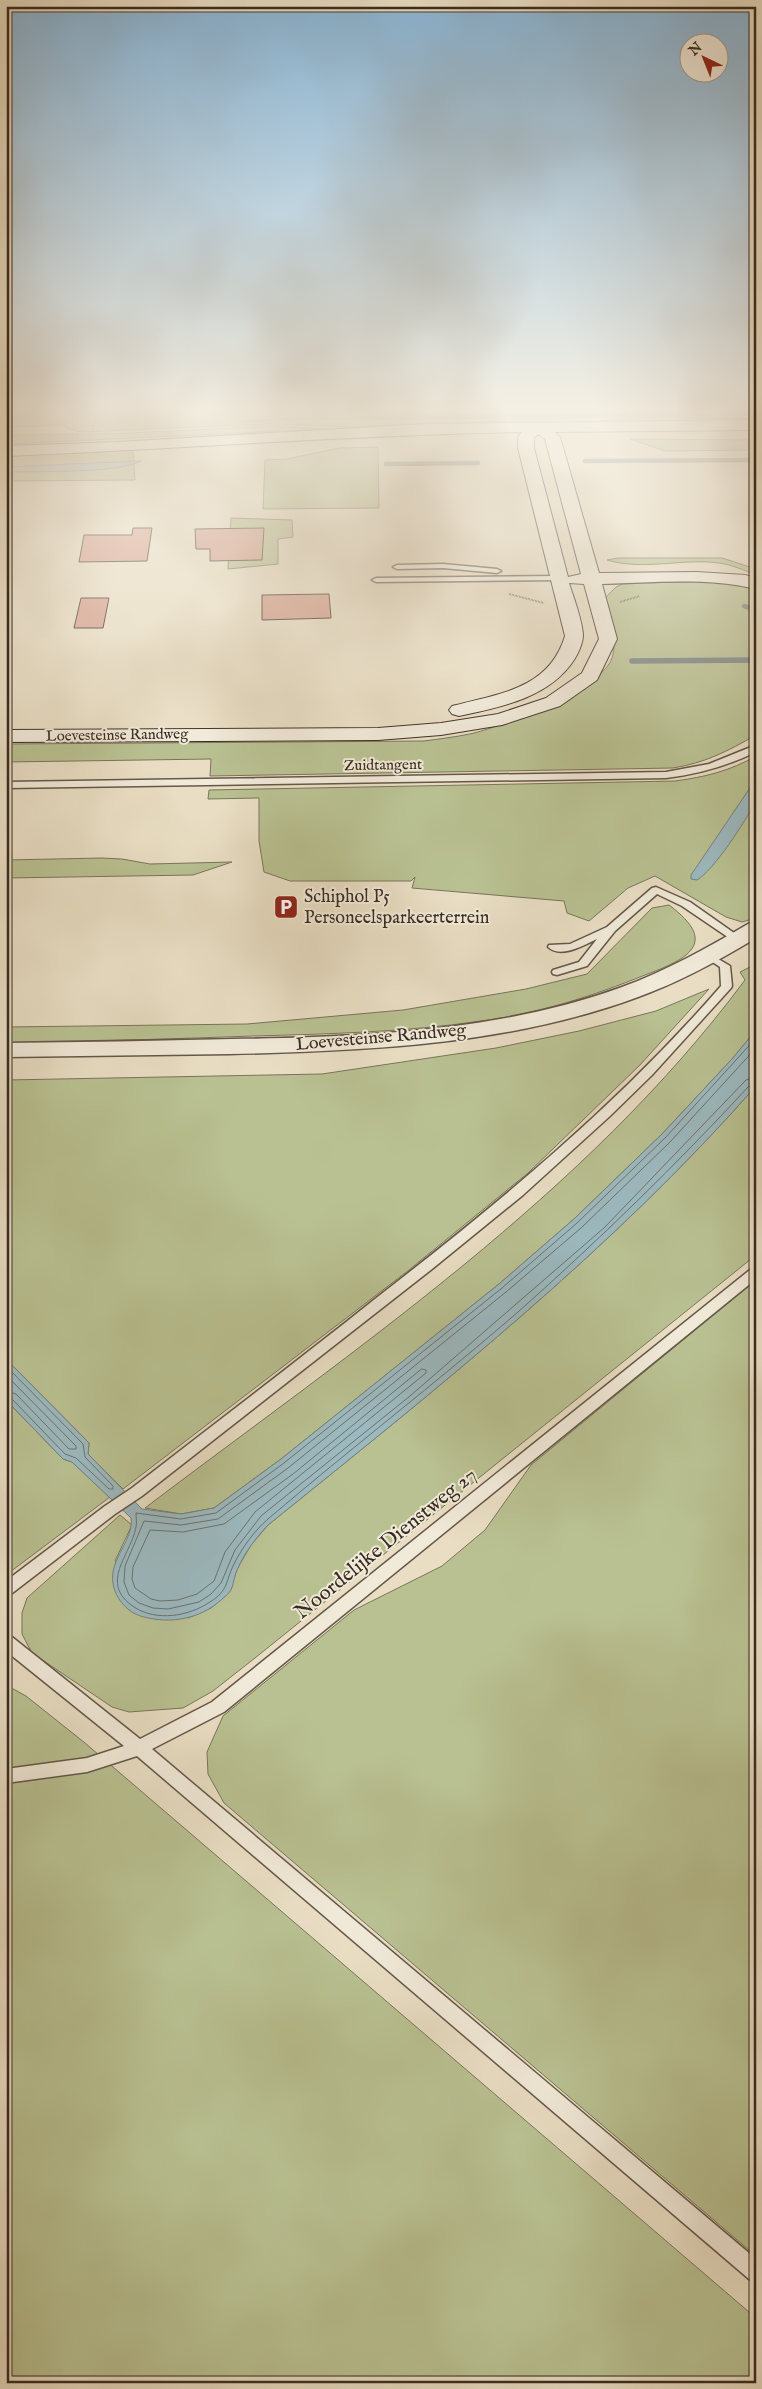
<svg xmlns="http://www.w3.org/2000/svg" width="762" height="2389" viewBox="0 0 762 2389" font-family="'IM FELL English',serif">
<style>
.green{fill:#b9c192;stroke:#78765a}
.water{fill:#9cb9bf;stroke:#748180}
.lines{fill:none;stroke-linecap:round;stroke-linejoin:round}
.shore{stroke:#6a7270;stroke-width:1}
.stream-far1{stroke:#748180;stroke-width:4.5}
.stream{stroke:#748180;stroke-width:5.5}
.building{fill:#d79e8b;stroke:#382c22}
.lane-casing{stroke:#64584a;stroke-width:3}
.street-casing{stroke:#64584a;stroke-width:3}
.secondary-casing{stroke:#382c22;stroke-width:2}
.path{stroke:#382c22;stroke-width:2;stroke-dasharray:0.5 1;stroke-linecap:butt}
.lane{fill:#f1ead9;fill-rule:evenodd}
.street{fill:#f1ead9;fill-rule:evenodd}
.secondary{fill:#f1ead9;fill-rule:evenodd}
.labels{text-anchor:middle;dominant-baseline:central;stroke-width:4;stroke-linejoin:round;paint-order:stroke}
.far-street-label{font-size:15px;fill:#382c22;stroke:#f1ead9}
.poi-label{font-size:18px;fill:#382c22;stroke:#f1ead9;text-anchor:start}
.street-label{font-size:18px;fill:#382c22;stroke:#f1ead9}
.near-street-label{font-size:21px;fill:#382c22;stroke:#f1ead9}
</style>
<rect width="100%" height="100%" fill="#e9dec4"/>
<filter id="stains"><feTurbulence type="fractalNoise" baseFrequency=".004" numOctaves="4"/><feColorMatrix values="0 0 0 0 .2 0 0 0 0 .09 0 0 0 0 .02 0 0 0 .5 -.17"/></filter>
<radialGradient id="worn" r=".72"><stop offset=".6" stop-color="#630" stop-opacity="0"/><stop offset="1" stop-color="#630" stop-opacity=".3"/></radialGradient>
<g class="green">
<path d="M6,411h750v2h-110l-87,6 -205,8 -84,-3 -189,8 -15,-4v-3l-60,2z"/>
<path d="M648,417l108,1v4l-194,2z"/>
<path d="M271,426l54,3 -319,15v-9l104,-1z"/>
<path d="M630,439l126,1v10l-91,1z"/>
<path d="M378,447l1,61 -116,1 2,-49 22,-1 52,-11z"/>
<path d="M133,450l2,30 -129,1v-26z"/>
<path d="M231,518l61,2 1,17 -15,2v25l-50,5z"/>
<path d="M618,558h104l34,11v6c-12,-5 -24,-10 -37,-12 -37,-5 -75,8 -112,-3z"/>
<path d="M709,580l47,9v146c-28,16 -51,28 -83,33l-463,8 1,-17 -205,3v-18l418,-3c15,-2 31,-4 46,-7 31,-7 132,-45 142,-76 6,-19 -3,-42 -7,-60l11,-11 11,-5z"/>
<path d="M756,756v162l-14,4 -16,-5 -71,-41 -27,12 -39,33 -22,-8 -3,-12 -152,-13 3,-11 -4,4h-121l-26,-9 -5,-31v-43l-51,1 1,-9 466,-9c30,-4 55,-10 81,-25z"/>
<path d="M102,858l20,1 28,5 82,-2 -39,13 -187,3v-18z"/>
<path d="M669,905c51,38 19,54 -24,70 -52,21 -108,39 -164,46 -75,11 -152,13 -228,15 -82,3 -164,5 -247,8v-17l241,-3 156,-14 123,-21 61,-15 65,-66z"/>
<path d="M756,964v66l-24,29 -70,75 -88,85 -75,65 -218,175 -67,49 -33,6 -36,-6c211,-160 440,-313 600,-528l-5,-8z"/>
<path d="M709,989l-69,76 -112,108 -119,97 -286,219 -35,-35 1,-11 -83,-84v-279l316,-6 174,-26 83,-17 77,-20z"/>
<path d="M756,1086v169l-501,403 -42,33 -30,17 -54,4 -17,-5 -80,-54 -10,-19v-21l5,-15 93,-83 12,10 -17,36 73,57 23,-10 19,-17 7,-22 14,-24 17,-20c171,-138 343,-274 488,-439z"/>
<path d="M756,1280v976l-532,-453 -16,-29 -1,-22 16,-36 131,-106 88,-44 43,-36 46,-65z"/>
<path d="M6,1400l57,59 9,3 38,35 -104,78z"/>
<path d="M6,1685l20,11 59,47 671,575v65h-750z"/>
</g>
<g class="water">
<path d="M655,412l101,2 -101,-1 -93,5 -262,1 -63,3 63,-4 261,-1z"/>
<path d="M137,461h4c-25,13 -103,10 -135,11v-5z"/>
<path d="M756,779c0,7 2,17 -1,23 -9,19 -42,69 -58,78l-6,-1v-4z"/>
<path d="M756,1030v56c-145,165 -317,301 -488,439 -12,13 -23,27 -30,43 -4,7 -4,16 -7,22 -2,4 -8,8 -11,11 -21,18 -49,23 -76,16 -15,-3 -29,-18 -31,-34 -4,-24 21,-43 18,-65l-59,-56 -9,-3 -57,-59v-41l83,84 -1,11 54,55 39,5 33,-6 67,-49 218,-175 75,-65 88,-85 70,-75z"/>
</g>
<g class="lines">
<g class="shore">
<path d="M756,1038l-90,99 -89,86 -75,65 -218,175 -68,50 -35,6 -45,-6c0,5 1,10 0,14 -5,28 -38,56 -2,80 23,15 55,9 76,-5 19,-12 15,-20 24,-38 8,-16 20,-33 34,-45 82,-70 168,-136 250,-207 81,-72 158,-147 232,-227l6,-2"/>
<path d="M756,1048l-86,94 -89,86 -75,64 -218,176 -70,51 -37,6 -37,-4 -19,45 -1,16 5,13 10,8 14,5 15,1 31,-7 12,-8 10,-11 14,-33 26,-34 149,-120 195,-169 141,-147 10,-3"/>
<path d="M6,1366l77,78 2,13 28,29v3h-4l-33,-31 -11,-4 -53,-55 -6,-2"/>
<path d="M422,1369l4,1v3l-171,139 -30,40 -11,29 -17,13 -19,6 -18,1 -9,-2 -16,-11 -3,-9 1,-12 17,-37 33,2 41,-8 69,-50z"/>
<path d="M6,1375l70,71v3h-7l-53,-55 -10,-3"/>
</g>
<g class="stream-far1">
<path d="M363,418l393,-5"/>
<path d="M585,461l171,-1"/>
<path d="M386,464l92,-1"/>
<path d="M744,606l12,4"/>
</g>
<path class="stream" d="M632,661l124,-1"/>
</g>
<g class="building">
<path d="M133,528h19l-5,33 -68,1 5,-27h48z"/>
<path d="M264,528l-2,32 -52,1v-12h-14l-1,-20z"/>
<path d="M329,594l2,24 -69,2v-25z"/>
<path d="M81,598h28l-6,30h-29z"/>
</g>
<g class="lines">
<defs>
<g id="lane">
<path d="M443,564l54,5 4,2 -4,2 -54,-5 -46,1 -4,-2 4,-2z"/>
<path d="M558,576h3v4l-185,2 -4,-2 4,-2z"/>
<path d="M756,745v7c-29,14 -58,22 -90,26l-660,10v-6l660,-10 43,-8z"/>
<path d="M656,887l34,15 54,38 -1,2h-8l-53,-36 -25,-12 -42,37 -28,35 -30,9 -4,-1 -1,-2 1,-2 26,-8 18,-23c-13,6 -36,20 -49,8l1,-2 21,-1 37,-17 45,-39z"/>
<path d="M710,954l20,12 2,20 -1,2 -79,87 -42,41 -87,79 -91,74 -290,227 -27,18 -104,80 -5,2v-15l99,-75 27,-18c81,-63 163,-125 243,-189 125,-97 242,-193 346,-313l-1,-19 -15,-10z"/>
<path d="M756,1268v11l-532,433 -72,37 604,510v23l-7,-3 -612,-523 -50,16 -81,11v-14l81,-11 37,-12 -118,-95v-15l6,1 128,102 72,-37 539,-433z"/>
</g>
<path id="street" d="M756,922v16c-38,23 -76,44 -118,59 -129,48 -271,54 -408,57 -74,1 -149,2 -224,3v-14c76,-1 151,-2 226,-4 130,-2 266,-7 390,-52 44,-16 85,-39 126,-63z"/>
<path id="secondary" d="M756,420v10l-201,2 5,5 39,136 98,-1 48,3 11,3v11c-50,-12 -104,-6 -154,-5l15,55 -20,41 -37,26 -58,19 -61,10 -63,5 -372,2v-12l372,-2 63,-5 57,-9 48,-16 36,-25 17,-34 -15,-55 -15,-1c5,16 13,36 14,52 0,8 -5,19 -9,25 -25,38 -73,47 -115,56l-7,-2 -3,-4 3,-4c47,-12 97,-17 113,-70l-47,-188v-11l4,-5c-172,3 -344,17 -516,24v-10l111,-4 308,-18zM538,434l7,5 36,135 -13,3 -34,-129v-10z"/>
</defs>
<use href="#lane" class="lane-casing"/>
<use href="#street" class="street-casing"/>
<use href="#secondary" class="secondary-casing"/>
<g class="path">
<path d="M93,430l3,-19"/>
<path d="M509,594l35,9"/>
<path d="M620,602l20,-6"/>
</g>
<use href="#lane" class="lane"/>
<use href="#street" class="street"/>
<use href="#secondary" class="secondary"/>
</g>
<linearGradient id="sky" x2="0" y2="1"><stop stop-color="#89b6d8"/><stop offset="0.55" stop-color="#f5f0e4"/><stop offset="1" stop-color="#f5f0e4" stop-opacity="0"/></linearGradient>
<rect width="762" height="745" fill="url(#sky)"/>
<defs>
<symbol id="parking-square" viewBox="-11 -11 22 22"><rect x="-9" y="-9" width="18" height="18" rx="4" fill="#8f2418" stroke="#f1ead9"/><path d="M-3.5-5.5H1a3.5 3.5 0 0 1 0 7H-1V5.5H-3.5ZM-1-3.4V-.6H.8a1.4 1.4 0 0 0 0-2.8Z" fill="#fff"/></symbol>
</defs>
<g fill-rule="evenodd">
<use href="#parking-square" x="272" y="893" width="28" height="28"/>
</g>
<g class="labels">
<g class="far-street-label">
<text transform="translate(117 735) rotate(-1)">Loevesteinse Randweg</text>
<text transform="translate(383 765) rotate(-1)">Zuidtangent</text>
</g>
<g class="poi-label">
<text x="304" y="897">Schiphol P5<tspan x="304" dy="21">Personeelsparkeerterrein</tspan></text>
</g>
<g class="street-label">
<text transform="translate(381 1038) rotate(-5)">Loevesteinse Randweg</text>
</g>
<g class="near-street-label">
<text transform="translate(386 1544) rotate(-39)">Noordelijke Dienstweg 27</text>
</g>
</g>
<rect width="762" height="2389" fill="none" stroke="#e9dec4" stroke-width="25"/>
<rect x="8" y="8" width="747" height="2374" fill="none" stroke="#382c22" stroke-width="2.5"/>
<rect x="12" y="12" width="737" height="2364" fill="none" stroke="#382c22"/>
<g transform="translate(704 58) rotate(317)"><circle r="24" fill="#f1ead9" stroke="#a79e90"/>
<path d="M0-4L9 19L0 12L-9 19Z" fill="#8f2418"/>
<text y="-8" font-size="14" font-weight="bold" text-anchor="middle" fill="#382c22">N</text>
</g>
<rect width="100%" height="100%" filter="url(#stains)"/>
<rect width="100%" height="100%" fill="url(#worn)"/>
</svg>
